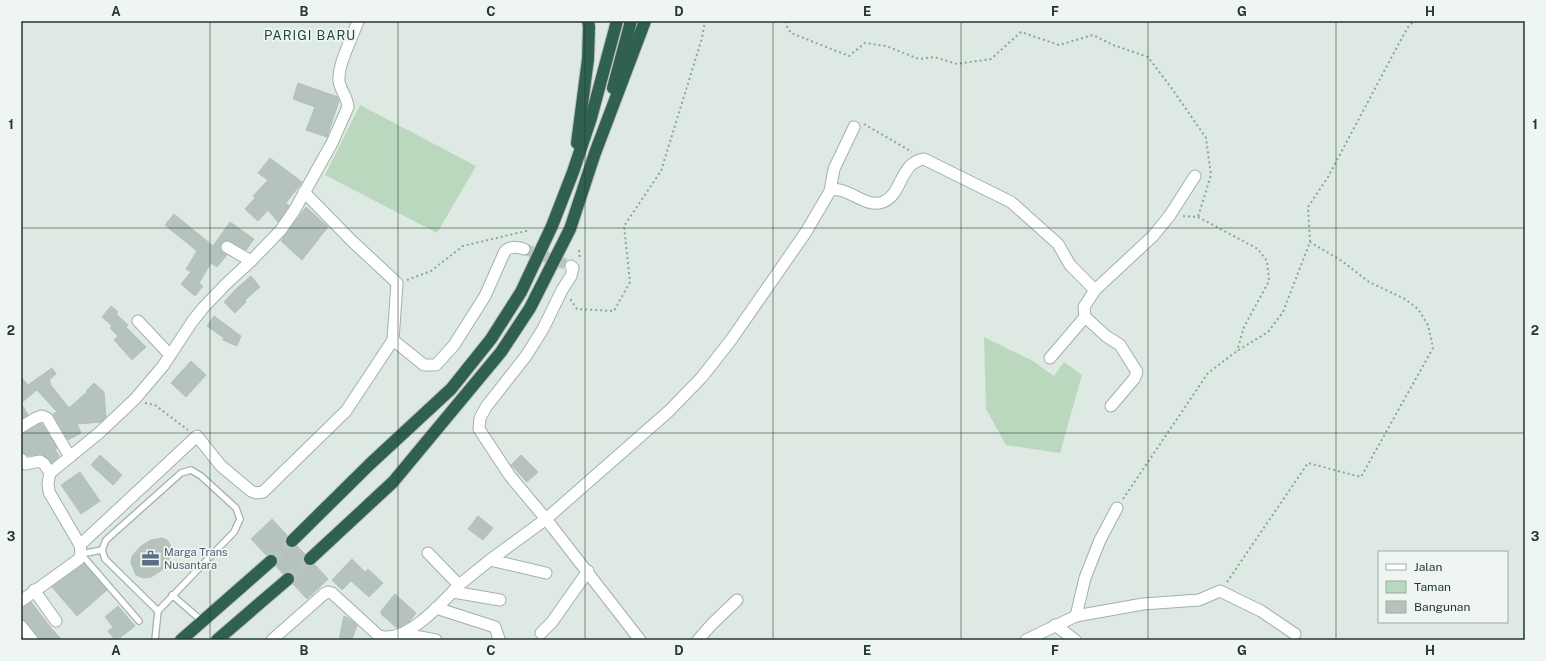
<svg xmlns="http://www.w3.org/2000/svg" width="1546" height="661" viewBox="0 0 1546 661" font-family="'Public Sans',sans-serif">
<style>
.green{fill:#b9d8bd}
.building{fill:#b5c3bc;stroke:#b2c1b9}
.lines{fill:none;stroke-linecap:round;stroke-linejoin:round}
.minor-tunnel{stroke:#b9c5bf;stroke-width:11;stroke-dasharray:11 5.5;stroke-linecap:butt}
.motorway-tunnel{stroke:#b9c5bf;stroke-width:12;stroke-dasharray:12 6;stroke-linecap:butt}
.service-casing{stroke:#a3b0a9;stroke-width:8}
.minor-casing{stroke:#a3b0a9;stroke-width:13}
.motorway-casing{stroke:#bdc3c0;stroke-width:14}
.path{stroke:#82aa98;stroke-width:2;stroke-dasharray:2 3;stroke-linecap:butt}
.service{stroke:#fff;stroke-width:5.5}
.minor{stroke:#fff;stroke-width:11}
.motorway{stroke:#306050;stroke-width:12}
.grid{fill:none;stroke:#22372e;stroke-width:1;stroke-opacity:0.55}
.labels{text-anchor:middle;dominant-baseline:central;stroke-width:3.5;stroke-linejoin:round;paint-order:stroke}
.service-label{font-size:11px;fill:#4e5e75;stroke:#eff6f1;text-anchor:start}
.quarter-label{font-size:13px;letter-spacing:1px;fill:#204738;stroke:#eff6f1}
.neatline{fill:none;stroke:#22372e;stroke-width:1.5}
.grid-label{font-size:13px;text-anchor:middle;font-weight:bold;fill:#22372e}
</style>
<rect width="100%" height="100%" fill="#dfe9e3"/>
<g class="green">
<path d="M360,105l116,61 -39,67 -112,-58z"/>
<path d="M984,337l49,24 21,15 10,-14 18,13 -22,78 -54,-8 -20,-36z"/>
</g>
<g class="building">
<path d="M298,83l40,14 1,4 -12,36 -21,-7 9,-23 -22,-8z"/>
<path d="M270,158l32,24 -16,21 3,3 -11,16 -10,-12 -10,11 -13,-12 10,-11 -2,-2 15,-16 -10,-7z"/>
<path d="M306,207l22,20 -26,33 -21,-19z"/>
<path d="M174,214l39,32 17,-24 24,17 -8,11 -16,-9h-7l-3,6 1,4 6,4 -10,12 -6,-4 -12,20 4,3 -8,10 -14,-12 10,-12 -5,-3 11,-18 -32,-26z"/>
<path d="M251,276l9,11 -15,13 1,2 -11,11 -11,-11 13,-14z"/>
<path d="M111,306l7,6 -2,2 12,11 -2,2 20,20 -14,13 -18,-20 4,-4 -8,-8 2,-2 -10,-9z"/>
<path d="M214,316l27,20 -4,10 -14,-6 1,-2 -17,-12z"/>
<path d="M191,361l15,14 -20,22 -15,-14z"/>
<path d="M52,368l4,6 -7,6 2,3 -1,1 19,24 18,-16 -1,-1 8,-8 10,9 2,25 -5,5 -24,2 4,9 -13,7 -15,-26 4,-2 -20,-22 -16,13 7,12 -7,4v-42l7,8z"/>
<path d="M39,424h3l15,24 -2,1 4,7 -7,7 -10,-9 -14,2 -7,-4v-18z"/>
<path d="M100,455l22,20 -9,10 -22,-20z"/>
<path d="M521,455l17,17 -11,10 -16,-17z"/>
<path d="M80,472l20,29 -19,13 -20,-29z"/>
<path d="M478,516l15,12 -10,12 -15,-11z"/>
<path d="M272,519l15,16 -2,4 1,7 4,2 7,-2 8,8 -2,6 2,4 3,2 7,-1 13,14 -21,20 -14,-15 2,-6 -2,-4 -6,-2 -4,2 -7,-8 2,-6 -2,-4 -6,-2 -4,1 -15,-16z"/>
<path d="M162,538l5,2 4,6 -2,14 -7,10 -11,7 -8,1 -7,-3 -5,-12 1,-7 9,-10 10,-6z"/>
<path d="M352,559l13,13 3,-3 15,14 -14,14 -18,-16 -9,9 -10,-10z"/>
<path d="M84,564l23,26 -30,26 -25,-29z"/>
<path d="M395,594l21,19 -7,9 -12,6 -16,-14v-3z"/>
<path d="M31,602l20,26 11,12h-23l-1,-4 -12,-14 -5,-3v-11z"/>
<path d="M118,606l17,20 -18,14h-2l-7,-9 5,-4 -8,-10z"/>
<path d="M344,616l4,2 9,7 -5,15h-13z"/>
</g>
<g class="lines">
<path class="minor-tunnel" d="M524,249l47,17"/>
<g class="motorway-tunnel">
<path d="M271,561l21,-20"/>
<path d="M288,579l22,-20"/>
</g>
<defs>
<g id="service">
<path d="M191,470l10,6 35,32 4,11 -6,13 -76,79 -53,-52 -3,-9 4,-10 75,-67z"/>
<path d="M81,554l58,67"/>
<path d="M81,554l21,-4"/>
<path d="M172,595l30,26"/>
<path d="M155,640l3,-29"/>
</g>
<g id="minor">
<path d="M830,191c2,-1 6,-2 9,-1 14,2 29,18 44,12 20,-8 16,-39 41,-43l87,43 47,42 12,21 25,25 -11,17 1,10 -35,41"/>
<path d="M227,247l24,14"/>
<path d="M571,266l2,2 -2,8 -9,14 -19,39 -17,27 -40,51 -6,11 -1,11 31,47 36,43 123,-108 33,-34 29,-37 75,-108 24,-41 4,-22 20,-42"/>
<path d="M1095,290l58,-54 17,-21 25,-39"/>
<path d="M1085,317l21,19 14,9 17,27 -3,7 -23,27"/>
<path d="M138,321l32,34"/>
<path d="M393,340l31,25h12l18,-20 31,-49 20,-45c6,-5 11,-4 19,-2"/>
<path d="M21,427l15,-9 6,-2 5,2 23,39"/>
<path d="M21,459l4,5 15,-3 4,3 6,9"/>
<path d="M80,545l117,-109 24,30 30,25 5,2 7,-1 83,-81 47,-71 4,-57 -45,-42 -48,-49"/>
<path d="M490,560l56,13"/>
<path d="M459,585l31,-25 56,-41 94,121"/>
<path d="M34,590l22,31"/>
<path d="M453,592l47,8"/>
<path d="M21,601l58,-42 2,-5 -1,-9 -31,-53 -1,-9 2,-10 49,-40 36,-34 28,-33 29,-44 11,-14 24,-25 24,-22 29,-30 14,-20 38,-68 16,-36c0,-9 -8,-17 -9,-26 -1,-18 13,-42 19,-60"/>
<path d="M436,608l59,19 4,12"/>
<path d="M1076,616l9,-38 15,-38 17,-32"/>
<path d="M1055,625l20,15"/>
<path d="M21,626l11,14"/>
<path d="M541,633l11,-11 36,-51"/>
<path d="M404,634l32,6"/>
<path d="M272,640l52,-46 4,-2 4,1 47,43c27,8 63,-33 80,-51l-31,-32"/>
<path d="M698,640l14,-16 25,-24"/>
<path d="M1026,640l50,-24 67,-12 56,-4 21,-9 41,20 34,23"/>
</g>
<g id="motorway">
<path d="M613,88l18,-67"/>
<path d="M577,143l11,-84 1,-32 -1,-6"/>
<path d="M292,541l78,-77 81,-75 40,-50 30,-47 31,-66 21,-54 18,-54 26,-97"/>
<path d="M310,559l83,-77 108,-130 29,-44 40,-79 25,-76 50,-132"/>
<path d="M181,640l90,-79"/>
<path d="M217,640l71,-61"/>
</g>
</defs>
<use href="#service" class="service-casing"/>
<use href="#minor" class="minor-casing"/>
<use href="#motorway" class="motorway-casing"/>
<g class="path">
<path d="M786,21l1,6 4,6 58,23 16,-13 21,3 33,13 15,-2 23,7 34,-5 30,-27 38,13 34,-10 20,10 35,12 25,33 33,48 5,37 -13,42"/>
<path d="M864,124l48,28"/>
<path d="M1183,216l15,1 60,32 9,12 2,20 -25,46 -7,24"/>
<path d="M579,250l1,10"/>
<path d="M407,280l24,-9 32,-25 67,-16"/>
<path d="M571,299v1l6,9 37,2 16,-29 -6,-56 37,-55 41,-133 3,-17"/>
<path d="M145,403l10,2 33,25"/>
<path d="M1123,499l85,-126 29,-22 31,-19 15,-20 27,-70 -2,-35 20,-30 69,-130 11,-20 6,-6"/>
<path d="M1227,582l81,-119 53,14 72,-129 -5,-23 -10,-16 -13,-10 -36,-17 -27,-21 -32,-19"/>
</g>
<use href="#service" class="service"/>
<use href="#minor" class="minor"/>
<use href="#motorway" class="motorway"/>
</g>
<path class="grid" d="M210,21v619M398,21v619M585,21v619M773,21v619M961,21v619M1148,21v619M1336,21v619M21,228h1504M21,433h1504"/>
<defs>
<symbol id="office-bare" viewBox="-9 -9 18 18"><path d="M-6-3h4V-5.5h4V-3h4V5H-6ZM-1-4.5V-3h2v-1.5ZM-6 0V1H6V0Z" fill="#5c6f8a" stroke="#eff6f1" stroke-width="2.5" paint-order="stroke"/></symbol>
</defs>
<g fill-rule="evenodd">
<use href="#office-bare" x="138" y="546" width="25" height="25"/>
</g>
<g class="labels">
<g class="service-label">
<text x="164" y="552">Marga Trans<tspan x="164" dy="13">Nusantara</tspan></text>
</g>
<g class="quarter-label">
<text x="310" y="35">PARIGI BARU</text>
</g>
</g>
<rect width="1546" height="661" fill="none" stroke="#eff6f1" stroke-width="44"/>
<rect x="1378" y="551" width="130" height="72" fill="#eff6f1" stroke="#9daaa3"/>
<rect x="1386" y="564" width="20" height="6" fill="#ffffff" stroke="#9daaa3"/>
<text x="1414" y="571" font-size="12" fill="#22372e">Jalan</text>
<rect x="1386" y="581" width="20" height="12" fill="#b9d8bd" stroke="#9daaa3"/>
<text x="1414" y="591" font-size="12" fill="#22372e">Taman</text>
<rect x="1386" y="601" width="20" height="12" fill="#b5c3bc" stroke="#9daaa3"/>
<text x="1414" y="611" font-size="12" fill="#22372e">Bangunan</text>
<rect x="22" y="22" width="1502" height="617" class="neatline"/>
<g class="grid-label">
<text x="116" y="16">A</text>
<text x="304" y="16">B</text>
<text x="491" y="16">C</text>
<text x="679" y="16">D</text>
<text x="867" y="16">E</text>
<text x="1055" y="16">F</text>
<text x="1242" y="16">G</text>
<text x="1430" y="16">H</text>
<text x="11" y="129">1</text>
<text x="1535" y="129">1</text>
<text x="11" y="335">2</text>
<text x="1535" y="335">2</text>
<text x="11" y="541">3</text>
<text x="1535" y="541">3</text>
<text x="116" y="655">A</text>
<text x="304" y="655">B</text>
<text x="491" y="655">C</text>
<text x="679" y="655">D</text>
<text x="867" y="655">E</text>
<text x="1055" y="655">F</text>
<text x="1242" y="655">G</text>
<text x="1430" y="655">H</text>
</g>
</svg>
